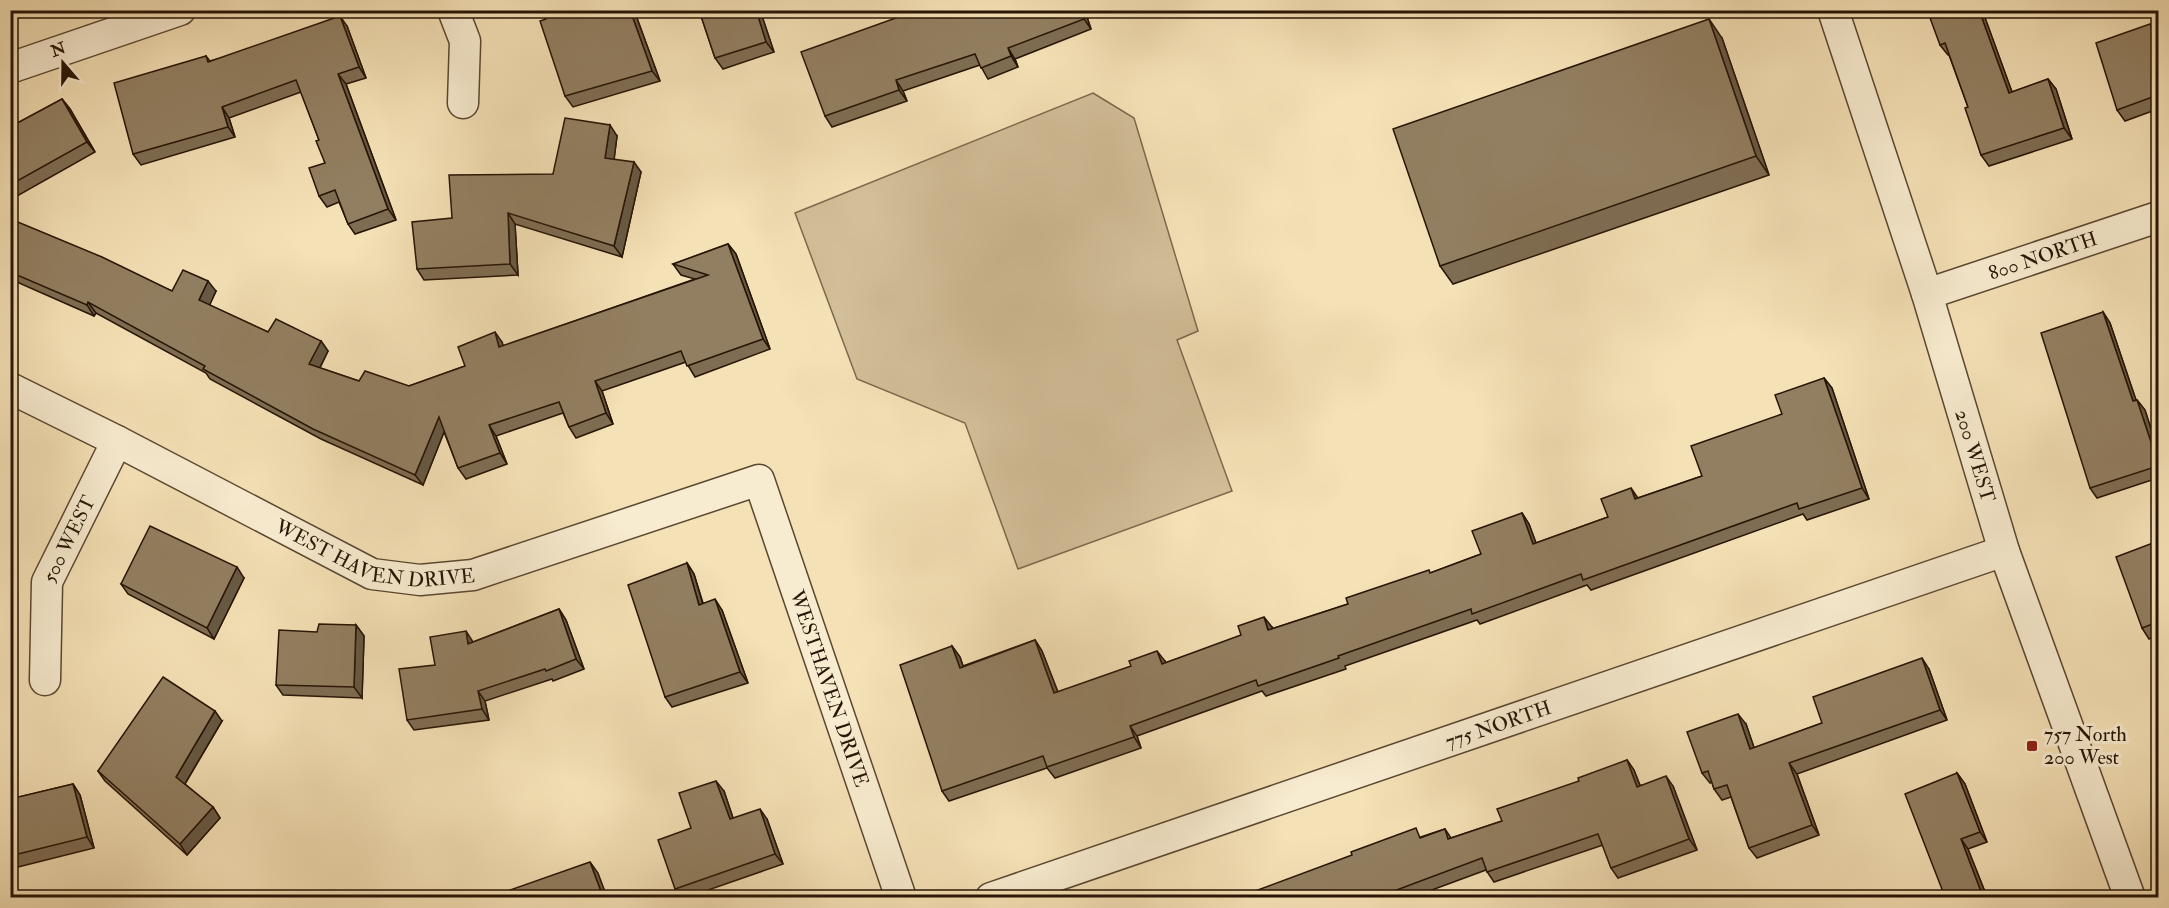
<svg xmlns="http://www.w3.org/2000/svg" width="2169" height="908" viewBox="0 0 2169 908" font-family="'IM FELL Double Pica',serif">
<style>
.green{fill:#d2be98;stroke:#7c694e;stroke-width:1.5}
.lines{fill:none;stroke-linecap:round;stroke-linejoin:round}
.street-casing{stroke:#5a4731;stroke-width:33}
.street{stroke:#f8ecd0;stroke-width:30}
.wall{fill:#7e6d53;stroke:#261405;stroke-width:1.5}
.shaded-wall{fill:#665944;stroke:#261405;stroke-width:1.5}
.building{fill:#927f61;stroke:#261405;stroke-width:1.5}
.poi-dot{fill:#8f2418;stroke:#f8ecd0;stroke-width:2}
.labels{text-anchor:middle;dominant-baseline:central;stroke-width:6;stroke-linejoin:round;paint-order:stroke}
.street-label{font-size:20px;fill:#261405;stroke:#f8ecd0}
.poi-label{font-size:20px;fill:#261405;stroke:#f8ecd0;text-anchor:start}
</style>
<rect width="100%" height="100%" fill="#f5e1b6"/>
<filter id="stains"><feTurbulence type="fractalNoise" baseFrequency=".00333" numOctaves="4"/><feColorMatrix values="0 0 0 0 .2 0 0 0 0 .09 0 0 0 0 .02 0 0 0 .5 -.17"/></filter>
<radialGradient id="worn" r=".72"><stop offset=".6" stop-color="#630" stop-opacity="0"/><stop offset="1" stop-color="#630" stop-opacity=".3"/></radialGradient>
<path class="green" d="M1093,93l41,25 64,213 -21,9 55,151 -214,78 -53,-146 -108,-44 -62,-166z"/>
<g class="lines">
<defs>
<g id="street">
<path d="M453,10l12,31 -2,62"/>
<path id="s1" d="M1833,10l94,284 77,257 126,347"/>
<path d="M10,68l170,-58"/>
<path id="s2" d="M1927,294l231,-77"/>
<path id="s3" d="M10,388l107,53 255,133 48,6 53,-5 286,-95 142,418"/>
<path id="s4" d="M45,680l2,-98 70,-141"/>
<path id="s5" d="M991,898l1013,-347"/>
</g>
</defs>
<use href="#street" class="street-casing"/>
<use href="#street" class="street"/>
</g>
<g class="wall">
<path d="M543,10h91l26,71 -87,26 -8,-11z"/>
<path d="M699,10h61l14,42 -51,17 -8,-11z"/>
<path d="M918,10h188l1,2 -20,5 4,12 -76,30 3,8 -30,12 -8,-14 -77,26 4,10 -75,26 -7,-11z"/>
<path d="M1951,10h31l30,82 36,-13 8,10 16,50 -83,27 -8,-11 -13,-48 -19,-52h-1l-8,-10z"/>
<path d="M347,26l19,52 -20,6 50,136 -41,14 -7,-10 -9,-22 -12,5 -8,-11 6,-33 -6,-23 -18,-48 -72,26 6,19 -94,28 -8,-11 73,-98 4,5z"/>
<path d="M2157,34l1,3v72l-33,12 -8,-11z"/>
<path d="M1722,38l47,137 -316,109 -13,-18z"/>
<path d="M62,99l8,10 25,43 -85,48v-73z"/>
<path d="M617,136l-3,23 27,13 -19,85 -107,-33 3,51 -94,5 -7,-11 35,-51 101,-44z"/>
<path d="M10,225l162,66h44l-7,14 59,27 53,9 7,10 -8,17 39,13 50,5 56,-20 37,-24 1,4 192,-67 -14,-4 -8,-11 55,-20 8,10 34,95 -75,28 -9,-15 -84,29 11,33 -37,14 -7,-11 -6,-14 -67,23 11,28 -41,15 -8,-11 -14,-36 -21,53 -102,-46 -111,-60 -4,-6 -110,-60 -2,3 -84,-37z"/>
<path d="M2103,312l7,11 26,77h1l8,10 13,41v27l-61,20 -7,-10z"/>
<path d="M1824,378l8,10 37,111 -62,21 -4,-6 -212,76 -4,-5 -107,39 -3,-4 -132,46 1,3 -80,27 -4,-5 -125,45 4,12 -86,30 -8,-10 -98,33 -7,-10 10,-145 8,11 3,9 72,-26 7,11 16,41 107,-31v2l107,-36v2l76,-25 133,-50 41,-41 7,11 7,19 72,-26 30,-19 64,-22 80,-62z"/>
<path d="M2158,541v94l-9,4 -7,-11z"/>
<path d="M687,563l7,11 9,29 19,7 26,73 -76,24 -7,-10z"/>
<path d="M244,578l-30,61 -86,-45 -7,-10z"/>
<path d="M559,609l7,11 18,49 -31,12 -1,-2 -67,22 4,19 -75,10 -7,-10 28,-55 38,-23z"/>
<path d="M356,625l8,11 -2,62 -79,-3 -7,-10 41,-53z"/>
<path d="M1929,669l18,51 -150,54 22,61 -62,23 -8,-10 -18,-51 -9,3 -8,-11 -2,-7 -2,1 -8,-10 44,-49 8,24 68,-25z"/>
<path d="M222,721l-37,63 28,23 7,11 -33,37 -82,-74 -7,-10z"/>
<path d="M1627,760l7,10 6,15 33,1 24,64 -79,28 -7,-10 -8,-23 -109,37 -8,-12 -73,27h-174l206,-68 6,9 51,-17 77,-40z"/>
<path d="M1957,773l8,11 22,58 -19,7 19,48h-42z"/>
<path d="M73,784l7,11 14,53 -84,21v-70z"/>
<path d="M724,791l9,27 34,1 16,45 -95,33h-7l-6,-8 16,-61z"/>
</g>
<g class="shaded-wall">
<path d="M630,10h4l26,71 -8,-10z"/>
<path d="M756,10h4l14,42 -8,-10z"/>
<path d="M1081,10h2l4,7 4,12 -7,-10z"/>
<path d="M1979,10h3l1,2 33,91 -7,-10z"/>
<path d="M340,16l7,10 19,52 -7,-11z"/>
<path d="M1709,19l13,19 47,137 -13,-19z"/>
<path d="M2150,24l7,10 1,3v4z"/>
<path d="M1008,48l7,11 3,8 -7,-11z"/>
<path d="M338,74l8,10 50,136 -8,-11z"/>
<path d="M2048,79l8,10 16,50 -8,-11z"/>
<path d="M896,80l7,11 4,10 -8,-11z"/>
<path d="M62,99l8,10 25,43 -8,-10z"/>
<path d="M222,107l7,11 6,19 -7,-10z"/>
<path d="M610,125l7,11 -4,32 -8,-10z"/>
<path d="M634,162l7,10 -19,85 -8,-11z"/>
<path d="M508,213l7,11 3,51 -8,-11z"/>
<path d="M728,244l8,10 34,95 -7,-10z"/>
<path d="M208,281l8,10 -9,20 -8,-11z"/>
<path d="M88,302l8,11 -2,3 -7,-11z"/>
<path d="M2103,312l7,11 30,89 -7,-11z"/>
<path d="M495,332l7,10 5,15 -8,-10z"/>
<path d="M321,341l7,10 -12,24 -7,-11z"/>
<path d="M1824,378l8,10 37,111 -7,-11z"/>
<path d="M595,381l7,10 11,33 -7,-11z"/>
<path d="M2137,400l8,10 13,41v12z"/>
<path d="M439,417l7,10 -23,58 -8,-10z"/>
<path d="M489,425l7,11 11,28 -7,-11z"/>
<path d="M1631,488l7,10 -3,1z"/>
<path d="M1522,513l7,11 11,30 -7,-10z"/>
<path d="M687,563l7,11 12,41 -7,-10z"/>
<path d="M237,567l7,11 -30,61 -7,-11z"/>
<path d="M715,599l7,11 26,73 -8,-11z"/>
<path d="M559,609l7,11 18,49 -8,-10z"/>
<path d="M1264,617l8,10 4,13 -8,-10z"/>
<path d="M356,625l8,11 -2,62 -8,-11z"/>
<path d="M466,631l7,11 -5,2z"/>
<path d="M1035,640l7,11 20,52 -8,-10z"/>
<path d="M952,646l8,11 7,21 -7,-10z"/>
<path d="M1157,651l8,10 4,14 -7,-11z"/>
<path d="M1922,658l7,11 18,51 -7,-10z"/>
<path d="M478,691l7,10 4,19 -7,-11z"/>
<path d="M215,711l7,10 -39,66 -7,-10z"/>
<path d="M1738,714l8,10 12,35 -8,-10z"/>
<path d="M1130,726l7,10 4,12 -7,-11z"/>
<path d="M1627,760l7,10 10,27 -7,-10z"/>
<path d="M1789,763l8,11 22,61 -7,-10z"/>
<path d="M1957,773l8,11 22,58 -7,-10z"/>
<path d="M1666,776l7,10 24,64 -8,-11z"/>
<path d="M716,781l8,10 13,39 -7,-11z"/>
<path d="M73,784l7,11 14,53 -7,-11z"/>
<path d="M213,807l7,11 -33,37 -7,-11z"/>
<path d="M760,809l7,10 16,45 -8,-10z"/>
<path d="M1961,839l7,10 19,48h-4z"/>
<path d="M590,862l8,11 9,24h-4z"/>
</g>
<g class="building">
<path d="M543,10h87l22,61 -87,25 -25,-75 6,-2z"/>
<path d="M699,10h57l10,32 -51,16z"/>
<path d="M918,10h163l3,9 -76,29 3,8 -30,12 -6,-14 -79,26 3,10 -74,26 -24,-64z"/>
<path d="M1951,10h28l30,83 39,-14 16,49 -83,27 -16,-47 3,-1 -23,-64 -5,2 -10,-27z"/>
<path d="M340,16l19,51 -21,7 50,135 -40,15 -13,-34 -16,6 -10,-28 16,-5 -9,-22 3,-1 -23,-60 -74,27 6,20 -95,27 -19,-71 92,-27 2,6z"/>
<path d="M1709,19l47,137 -316,110 -47,-137z"/>
<path d="M2150,24l7,16 1,-1v56l-41,15 -21,-67z"/>
<path d="M62,99l25,43 -77,43v-58z"/>
<path d="M565,118l45,7 -5,33 29,4 -20,84 -106,-33 2,51 -93,5 -5,-47 40,-4 -3,-43 104,-1z"/>
<path d="M13,220l89,37 70,34 11,-21 25,11 -9,19 69,32 8,-13 45,22 -12,23 50,17 6,-10 44,15 56,-20 -7,-19 37,-15 4,15 209,-72 -35,-11 55,-20 35,95 -76,27 -6,-15 -86,30 11,32 -37,14 -10,-25 -70,23 11,28 -42,15 -19,-51 -24,58 -102,-46 -110,-60 2,-3 -117,-64 -1,3 -77,-33v-47z"/>
<path d="M2103,312l30,89 4,-1 21,63v3l-68,22 -49,-155z"/>
<path d="M1824,378l38,110 -63,21 -2,-6 -214,77 -2,-6 -109,40 -1,-5 -133,47 1,2 -81,28 -2,-6 -126,46 4,11 -87,30 -4,-11 -101,35 -42,-126 52,-19 8,22 75,-28 19,53 77,-27 -2,-5 28,-10 5,13 79,-29 -3,-9 26,-9 4,13 80,-26 -2,-6 83,-28 1,3 51,-19 -9,-23 50,-18 11,31 75,-27 -7,-18 30,-11 4,11 67,-23 -11,-30 91,-32 -7,-19z"/>
<path d="M150,526l87,41 -30,61 -86,-44z"/>
<path d="M2158,541v81l-16,6 -26,-71z"/>
<path d="M687,563l12,42 16,-6 25,73 -75,25 -37,-112z"/>
<path d="M559,609l17,50 -30,12 -1,-2 -67,22 4,18 -75,11 -8,-51 36,-4 -5,-28 36,-6 2,13z"/>
<path d="M319,624l37,1 -2,62 -78,-2 3,-55 38,2z"/>
<path d="M1922,658l18,52 -151,53 23,62 -63,23 -22,-63 -13,4 -6,-18 -6,2 -15,-41 51,-18 12,35 72,-26 -9,-26z"/>
<path d="M163,677l52,34 -39,66 37,30 -33,37 -82,-73z"/>
<path d="M1627,760l10,27 29,-11 23,63 -78,29 -13,-34 -111,38 -5,-14 -104,39h-139l113,-42 -1,-3 65,-24 4,10 25,-9 3,10 54,-18 -5,-12 82,-28 -1,-3z"/>
<path d="M1957,773l23,59 -19,7 22,58h-38l-40,-103z"/>
<path d="M716,781l14,38 30,-10 15,45 -100,35 -17,-49 33,-12 -12,-35z"/>
<path d="M73,784l14,53 -77,19v-57z"/>
<path d="M590,862l13,35h-113z"/>
</g>
<rect class="poi-dot" x="2026" y="740" width="12" height="12" rx="3"/>
<g class="labels">
<g class="street-label">
<text stroke="none"><textPath href="#s2" startOffset="122">800 NORTH</textPath></text>
<text stroke="none"><textPath href="#s1" startOffset="468">200 WEST</textPath></text>
<text stroke="none"><textPath href="#s4" startOffset="146">500 WEST</textPath></text>
<text stroke="none"><textPath href="#s3" startOffset="405">WEST HAVEN DRIVE</textPath></text>
<text stroke="none"><textPath href="#s3" startOffset="1030">WESTHAVEN DRIVE</textPath></text>
<text stroke="none"><textPath href="#s5" startOffset="536">775 NORTH</textPath></text>
</g>
<g class="poi-label">
<text x="2044" y="734">757 North<tspan x="2044" dy="23">200 West</tspan></text>
</g>
</g>
<rect width="2169" height="908" fill="none" stroke="#f5e1b6" stroke-width="36"/>
<rect x="12" y="12" width="2145" height="884" fill="none" stroke="#261405" stroke-width="3"/>
<rect x="18" y="18" width="2133" height="872" fill="none" stroke="#261405" stroke-width="1.5"/>
<g transform="translate(63 63) rotate(340)" stroke="#f8ecd0" stroke-width="4.5" paint-order="stroke">
<path d="M0-4.5L10 22L0 15L-10 22Z" fill="#261405"/>
<text y="-9" font-size="16" font-weight="bold" text-anchor="middle" fill="#261405">N</text>
</g>
<rect width="100%" height="100%" filter="url(#stains)"/>
<rect width="100%" height="100%" fill="url(#worn)"/>
</svg>
